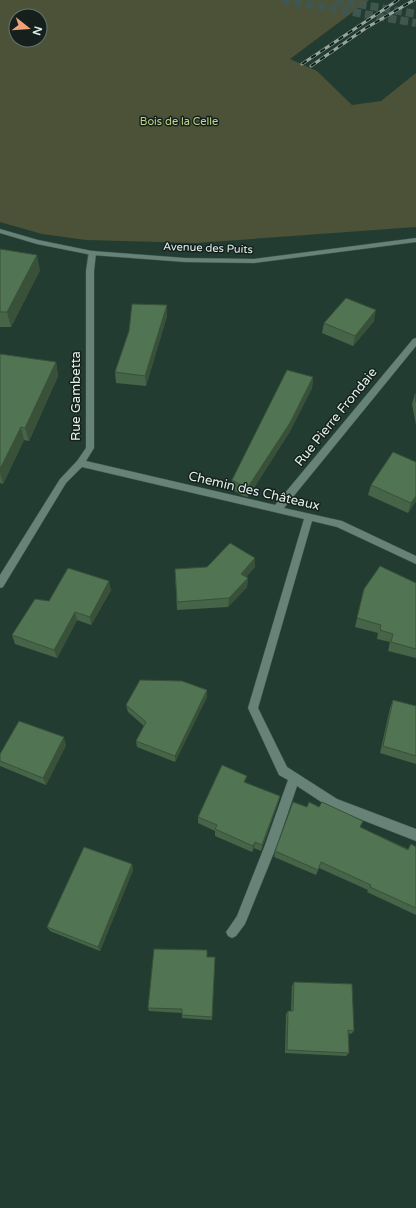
<svg xmlns="http://www.w3.org/2000/svg" width="416" height="1208" viewBox="0 0 416 1208" font-family="'Varela Round',sans-serif">
<style>
.green{fill:#4b5238;fill-rule:evenodd}
.lines{fill:none;stroke-linecap:round;stroke-linejoin:round}
.motorway-tunnel{stroke:#3f574e;stroke-width:8;stroke-dasharray:8 4;stroke-linecap:butt}
.minor-casing{stroke:#415850;stroke-width:1}
.tertiary-casing{stroke:#415850;stroke-width:1}
.minor{fill:#678277;fill-rule:evenodd}
.tertiary{fill:#678277;fill-rule:evenodd}
.rail-casing{stroke:#94a7a0;stroke-width:3}
.rail{stroke:#15201c;stroke-width:2;stroke-dasharray:5.5;stroke-linecap:butt}
.wall{fill:#466447}
.shaded-wall{fill:#395139}
.building{fill:#517452;stroke:#395139}
.labels{text-anchor:middle;dominant-baseline:central;stroke-width:3;stroke-linejoin:round;paint-order:stroke}
.far-park-label{font-size:11px;fill:#c2d48c;stroke:#15201c}
.far-street-label{font-size:11px;fill:#e1f0ea;stroke:#15201c}
.street-label{font-size:13px;fill:#e1f0ea;stroke:#15201c}
</style>
<rect width="100%" height="100%" fill="#223c32"/>
<path class="green" d="M0,0h369l-79,59 27,12 35,34 29,-4 35,-28v154l-220,16 -110,-3 -44,-6 -42,-12zM16,16h24v24h-24z"/>
<g class="lines">
<g class="motorway-tunnel">
<path d="M282,0l134,23"/>
<path d="M335,0l81,14"/>
</g>
<defs>
<path id="minor" d="M89,251h6l1,2 -2,18v177l-8,13 189,44 138,-166 3,-1v8l-132,162 58,13 74,35v8l-79,-37 -25,-6 -54,187 29,59 50,32 79,30v12l-87,-34 -32,-21 -20,59 -32,79 -9,12 -4,2 -4,-2 -2,-4 11,-16 28,-71 23,-65 -9,-5 -31,-67 56,-189 -222,-52 -16,16 -63,104 -3,1v-13l60,-96 17,-18 9,-13v-177z"/>
<path id="tertiary" d="M0,229l38,11 54,11 93,7 69,1 162,-21v4l-162,21 -69,-1 -93,-7 -55,-11 -37,-11z"/>
</defs>
<use href="#minor" class="minor-casing"/>
<use href="#tertiary" class="tertiary-casing"/>
<use href="#minor" class="minor"/>
<use href="#tertiary" class="tertiary"/>
<defs>
<g id="rail">
<path d="M302,64l96,-64"/>
<path d="M311,66l55,-38 48,-28"/>
</g>
</defs>
<use href="#rail" class="rail-casing"/>
<use href="#rail" class="rail"/>
</g>
<g class="wall">
<path d="M0,249l40,21 -29,57h-11z"/>
<path d="M167,305v11l-21,70 -30,-3 -1,-11z"/>
<path d="M374,321l-21,25 -31,-13 2,-10z"/>
<path d="M0,354l56,8 2,14 -29,65 -5,-1 -21,44 -3,-1z"/>
<path d="M313,377l-1,11 -23,45 -41,64 -5,-1 -12,-7 1,-9z"/>
<path d="M415,394h1v31l-4,-21z"/>
<path d="M416,462v39l-8,12 -40,-18 3,-10z"/>
<path d="M255,567l-9,10 2,1 -1,9 -19,20 -51,3 -2,-41z"/>
<path d="M416,583v75l-28,-7 2,-9 -13,-3 1,-6 -23,-6 9,-38z"/>
<path d="M111,590l-20,35 -14,-5 -20,38 -42,-14 -3,-9 37,-34z"/>
<path d="M207,690v7l-32,65 -38,-15 -1,-6 8,-15 -16,-14 -2,-7z"/>
<path d="M393,700l23,6v58l-36,-11 10,-45z"/>
<path d="M66,745l-20,40 -46,-19v-12z"/>
<path d="M246,783l32,20 -17,48 -7,-3 -2,4 -37,-16v-5l-17,-8v-6z"/>
<path d="M307,807l53,20 48,22 3,-5 5,3v68l-49,-23 1,-2 -49,-22 -3,7 -42,-18 1,-6z"/>
<path d="M132,864l1,6 -33,81 -50,-20 -3,-4z"/>
<path d="M207,957h8l-3,63 -30,-2v-5l-33,-2 -1,-3z"/>
<path d="M294,982l60,49 -3,3 -2,-1v20l-3,3 -61,-3 1,-39 2,-3h3l1,-25z"/>
</g>
<g class="shaded-wall">
<path d="M37,255l3,15 -29,57 -4,-15z"/>
<path d="M167,305v11l-21,70 -1,-10z"/>
<path d="M376,310l-2,11 -21,25 2,-10z"/>
<path d="M56,362l2,14 -29,65 -4,-13z"/>
<path d="M313,377l-1,11 -23,45 -41,64v-10z"/>
<path d="M21,427l3,13 -21,44 -3,-11v-4z"/>
<path d="M416,496v5l-8,12 3,-10z"/>
<path d="M255,558v9l-14,16v-9z"/>
<path d="M248,578l-1,9 -19,20 1,-9z"/>
<path d="M109,581l2,9 -20,35 -1,-8z"/>
<path d="M75,612l2,8 -20,38 -3,-8z"/>
<path d="M207,690v7l-32,65v-6z"/>
<path d="M64,737l2,8 -20,40 -3,-7z"/>
<path d="M280,796l-2,7 -17,48 1,-6z"/>
<path d="M255,842l-1,6 -2,4 1,-6z"/>
<path d="M132,864l1,6 -33,81 -2,-4z"/>
</g>
<g class="building">
<path d="M0,249l37,6 -30,57h-7z"/>
<path d="M346,298l30,12 -21,26 -31,-13z"/>
<path d="M132,304l35,1 -22,71 -30,-4 14,-41z"/>
<path d="M0,354l56,8 -31,66 -4,-1 -21,42z"/>
<path d="M287,370l26,7 -23,46 -42,64 -5,-1 -11,-6z"/>
<path d="M415,394h1v8z"/>
<path d="M393,452l23,10v34l-5,7 -40,-18z"/>
<path d="M230,543l25,15 -14,16 7,4 -19,20 -52,4 -2,-33 32,-2z"/>
<path d="M380,566l36,17v66l-25,-7 2,-8 -13,-4 1,-5 -24,-7 7,-29z"/>
<path d="M68,568l41,13 -19,36 -15,-5 -21,38 -42,-15 23,-36 14,2z"/>
<path d="M140,680l42,1 25,9 -32,66 -39,-15 10,-19 -20,-17z"/>
<path d="M393,700l23,6v50l-33,-10z"/>
<path d="M19,721l45,16 -21,41 -43,-17v-7z"/>
<path d="M222,765l25,11 -3,6 36,14 -18,49 -7,-3 -2,4 -38,-17 2,-4 -19,-8z"/>
<path d="M293,802l14,5 2,-5 10,5 3,-5 41,19 -3,6 48,23 3,-6 5,3v61l-46,-21 1,-2 -50,-23 -3,8 -43,-19z"/>
<path d="M84,847l48,17 -34,83 -51,-20z"/>
<path d="M154,949l53,1v7h8l-3,60 -30,-2v-6l-34,-1z"/>
<path d="M294,982l58,2 2,47 -6,-1 1,23 -62,-3 1,-39h5z"/>
</g>
<g class="labels">
<g class="far-park-label">
<text x="179" y="121">Bois de la Celle</text>
</g>
<g class="far-street-label">
<text transform="translate(208 248) rotate(2)">Avenue des Puits</text>
</g>
<g class="street-label">
<text transform="translate(76 396) rotate(-90)">Rue Gambetta</text>
<text transform="translate(336 417) rotate(-51)">Rue Pierre Frondaie</text>
<text transform="translate(254 491) rotate(13)">Chemin des Châteaux</text>
</g>
</g>
<g transform="translate(28 28) rotate(107)"><circle r="19" fill="#15201c" stroke="#67736e"/>
<path d="M0-3L7 15L0 10L-7 15Z" fill="#f1a27b"/>
<text y="-6" font-size="11" font-weight="bold" text-anchor="middle" fill="#e1f0ea">N</text>
</g>
</svg>
